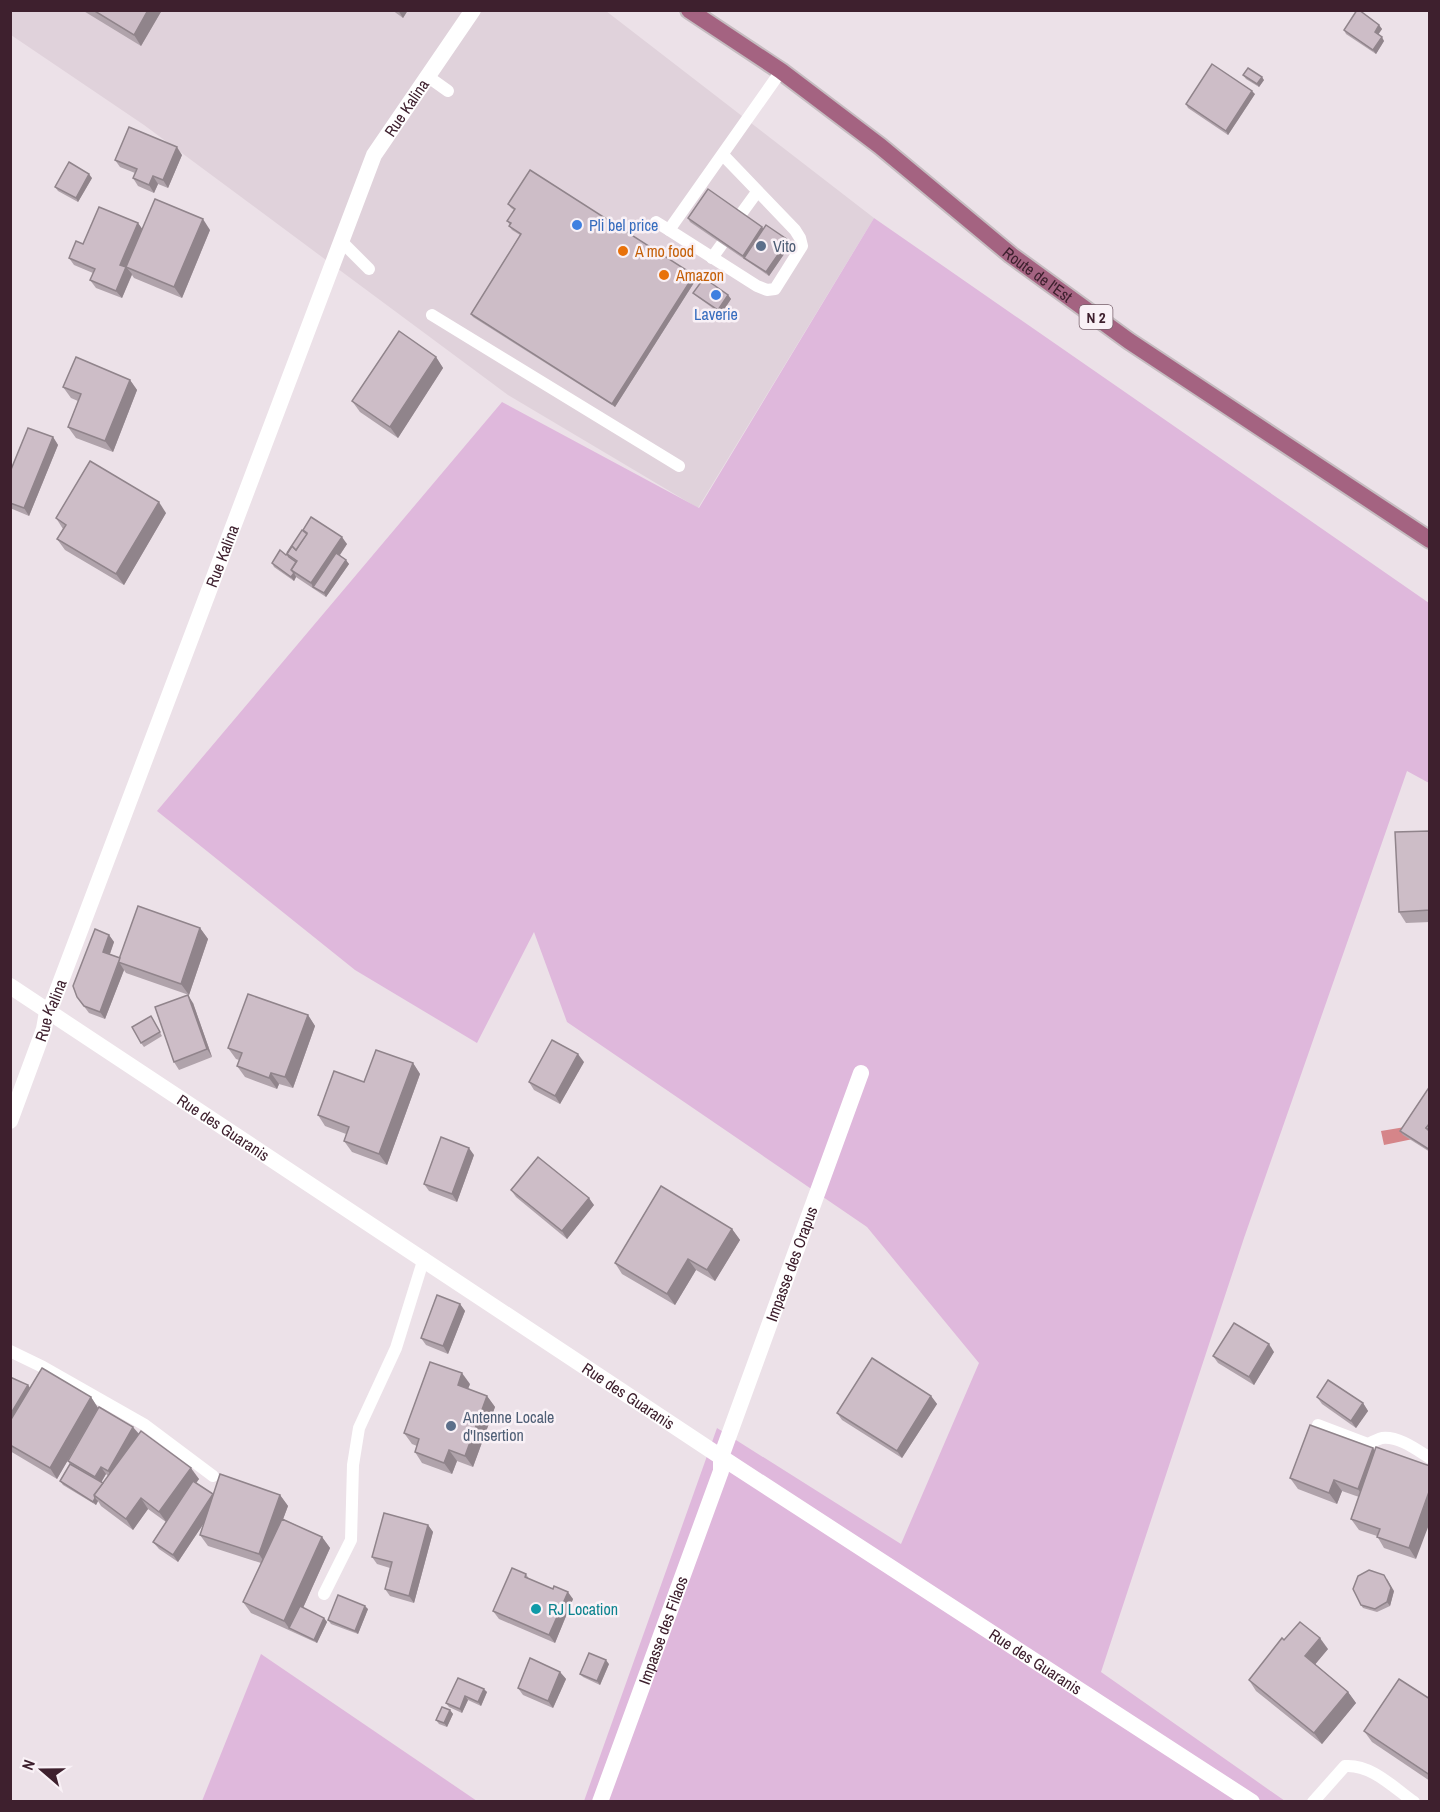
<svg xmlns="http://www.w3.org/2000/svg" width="1440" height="1812" viewBox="0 0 1440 1812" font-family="'Archivo Narrow',sans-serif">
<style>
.built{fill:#e0d2db}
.green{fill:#dfb8dc}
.water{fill:#d58589}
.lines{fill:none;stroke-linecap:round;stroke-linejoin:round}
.primary-casing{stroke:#c5bcc0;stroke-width:20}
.service{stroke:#fff;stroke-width:12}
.minor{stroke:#fff;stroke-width:16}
.primary{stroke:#a46381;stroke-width:16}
.wall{fill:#b0a3ab;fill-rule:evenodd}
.shaded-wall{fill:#90848b}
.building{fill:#cdbdc7;stroke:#90848b;stroke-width:1.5}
.shop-dot{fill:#3f7fe0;stroke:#f9f1f6;stroke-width:2}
.service-dot{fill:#5c6f8a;stroke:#f9f1f6;stroke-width:2}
.food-dot{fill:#e8710a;stroke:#f9f1f6;stroke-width:2}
.culture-dot{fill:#0f9aa8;stroke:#f9f1f6;stroke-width:2}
.labels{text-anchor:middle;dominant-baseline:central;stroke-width:5;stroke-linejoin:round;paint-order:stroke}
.shield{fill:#f9f1f6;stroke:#765f6a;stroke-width:1.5}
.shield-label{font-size:15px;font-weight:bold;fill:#3e202e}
.street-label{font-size:16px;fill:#3e202e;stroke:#f9f1f6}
.shop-label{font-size:16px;fill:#366cbe;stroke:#f9f1f6;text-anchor:start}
.service-label{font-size:16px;fill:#4e5e75;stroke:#f9f1f6;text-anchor:start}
.food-label{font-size:16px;fill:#c56008;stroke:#f9f1f6;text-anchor:start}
.culture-label{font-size:16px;fill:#0d838f;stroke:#f9f1f6;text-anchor:start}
</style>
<rect width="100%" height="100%" fill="#ece1e8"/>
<path class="built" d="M10,11h596l268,207 -176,290 -190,-113 -364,-270 -133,-90z"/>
<g class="green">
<path d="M874,218l555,385v180l-22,-12 -163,467 -143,434 184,129h-701l133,-373 184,116 78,-181 -112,-136 -300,-205 -33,-90 -57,111 -122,-73 -198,-159 345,-409 197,106z"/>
<path d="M261,1654l216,147h-275z"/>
</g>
<path class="water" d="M1411,1126l2,13 -29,6 -3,-14z"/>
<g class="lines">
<defs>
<g id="primary">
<path id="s4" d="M689,10l92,61 99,75 131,109 118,86 301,199"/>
</g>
</defs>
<use href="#primary" class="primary-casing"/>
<g class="service">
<path d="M427,76l21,15"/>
<path d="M741,214l16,-22"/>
<path d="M656,222l13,8 112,-159"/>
<path d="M669,230l88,56 10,4 8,-1 27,-43 -2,-8 -5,-8 -72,-75"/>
<path d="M341,241l28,28"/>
<path d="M712,258l10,-14"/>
<path d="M432,315l247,151"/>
<path d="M10,1351l33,16 102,58 68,51"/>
<path d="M1318,1425l50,19c4,-2 10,-5 14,-6 17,-2 35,12 48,20"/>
<path d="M324,1594l27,-54 2,-75 6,-37 37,-80 28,-90"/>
<path d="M1313,1802l32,-36c26,-2 48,21 69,36"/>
</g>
<g class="minor">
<path id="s1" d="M10,986l711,471 531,345"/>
<path id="s2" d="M10,1121l34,-92 3,-17 6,-10 321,-847 99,-145"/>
<path id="s3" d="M600,1802l121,-331v-14l140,-384"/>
</g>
<use href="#primary" class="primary"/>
</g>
<g class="wall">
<path d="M82,10h80l-21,36z"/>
<path d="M392,10h16l-5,8z"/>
<path d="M1379,25l3,4 -4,6 6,6 -8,13 -30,-20 -2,-4z"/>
<path d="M1243,75l21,5 -5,7 -13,-8z"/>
<path d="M1255,94l-27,41 -40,-27 -2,-4z"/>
<path d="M182,155l-14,33 -10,-4 -4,9 -16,-7 -5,-8 2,-5 -15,-6 -5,-7z"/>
<path d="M92,178l-14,24 -20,-11 -3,-4z"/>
<path d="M508,204l189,74 -82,129 -142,-90 -2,-3 49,-79 -8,-5 -3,-4 1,-1 -3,-4 7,-11 -3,-2z"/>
<path d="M688,218l76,11 27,15 -22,32 -79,-54z"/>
<path d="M138,223l4,6 68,1 -28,68 -48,-20 -2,-3 -10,23 -26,-10 -6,-8 3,-7 -19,-8 -5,-7 14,-14z"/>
<path d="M693,293l35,2 3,4 -10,15 -25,-18z"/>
<path d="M436,357l7,11 -45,70 -38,-26 -8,-11z"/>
<path d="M130,380l7,10 -24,62 -37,-14 -8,-11 10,-26 -7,-3 -8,-11z"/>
<path d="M53,437l5,8 -29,71 -19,-8v-36z"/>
<path d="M166,513l-42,72 -59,-35 -8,-11 6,-10 -7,-11z"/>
<path d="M303,530l44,14 -7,11 9,9 -23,33 -30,-20 -2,4 -20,-14 -2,-4 14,-8 20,-22z"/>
<path d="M1430,831v91l-24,1 -7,-11z"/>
<path d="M200,928l8,11 -19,56 -63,-22 -2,-3 -19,49 -16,-6 -12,-16 32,-62 5,7 -4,12 10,4z"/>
<path d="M193,1003l19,54 -33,13 -5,-8z"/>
<path d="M308,1015l7,11 -22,62 -14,-4 -2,5 -32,-12 -8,-11 2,-6 -3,-1 -8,-11z"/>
<path d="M151,1016l11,20 -18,11 -3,-4z"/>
<path d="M584,1062l-24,42 -26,-14 -5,-8z"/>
<path d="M413,1063l7,11 -33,91 -35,-13 -8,-11 2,-7 -21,-8 -7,-11 46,-33z"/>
<path d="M1430,1086v66l-27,-17 -3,-4z"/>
<path d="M474,1155l-17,47 -28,-11 -5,-7z"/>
<path d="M511,1190l83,15 -27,34 -51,-42z"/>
<path d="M732,1229l8,11 -25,41 -19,-11 -21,35 -53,-31 -7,-11z"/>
<path d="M460,1304l5,7 -17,43 -22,-9 -5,-7z"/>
<path d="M1274,1352l-20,33 -36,-22 -5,-7z"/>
<path d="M10,1377l20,11 61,9 7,11 41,26 60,45 -3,4 17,12h67l8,11 -5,13 39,18 8,11 -27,60 21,10 3,4 -10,21 -66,-30 -8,-11 18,-39 -53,-17 -8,-11 4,-12 -26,39 -19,-13 -6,-7 13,-20 -18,-13 -15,21 -32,-24 -3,-5 -2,4 -33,-20 -3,-4 10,-17 -2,-3 15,-27 -26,45 -47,-28zM106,1474l2,2 -5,7h-2z"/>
<path d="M470,1384l-2,5 19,7 8,11 -22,60 -16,-6 -5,13 -30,-11 -7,-11 2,-6 -5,-2 -8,-11z"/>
<path d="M931,1396l6,8 -35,54 -60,-38 -5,-7z"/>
<path d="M1317,1397l46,6 5,8 -12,17 -34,-24z"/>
<path d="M1373,1448l2,3 41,108 -32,-11 -7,-12 -18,-6 -8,-11 8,-22 -17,-6 -5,13 -39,-15 -8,-11z"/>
<path d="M428,1525l5,7 -19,71 -24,-7 -5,-7 5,-21 -13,-4 -5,-7z"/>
<path d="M526,1574l3,5 24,10 20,10 -18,44 -56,-24 -6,-8z"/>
<path d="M1394,1591l-4,15 -13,6 -14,-4 -2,-3z"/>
<path d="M368,1609l-10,25 -27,-10 -3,-4z"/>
<path d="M1284,1640l44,9 -13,15 33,28 8,11 -34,41 -66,-53 -7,-11z"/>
<path d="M609,1664l-9,21 -17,-8 -3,-3z"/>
<path d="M560,1672l6,7 -13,29 -30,-13 -5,-7z"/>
<path d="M458,1678l29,14 -6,14 -13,-6 -6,13 -13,-6 -3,-4z"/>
<path d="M1430,1699v82l-58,-39 -8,-11z"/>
<path d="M450,1710l3,4 -6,13 -8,-3 -3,-4z"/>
</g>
<g class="shaded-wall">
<path d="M148,10h14l-21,36 -7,-11z"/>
<path d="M398,10h10l-5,8z"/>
<path d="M1379,25l3,4 -5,7 -2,-4z"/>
<path d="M1382,37l2,4 -8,13 -3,-4z"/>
<path d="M1262,77l2,3 -5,7 -2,-3z"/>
<path d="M1252,91l3,3 -27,41 -2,-4z"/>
<path d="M177,147l5,8 -14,33 -5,-8z"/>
<path d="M89,174l3,4 -14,24 -2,-4z"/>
<path d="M153,176l5,8 -4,9 -5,-8z"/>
<path d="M203,219l7,11 -28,68 -8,-11z"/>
<path d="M138,223l5,7 -16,38 5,6 -10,24 -6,-7 4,-26z"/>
<path d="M762,227l3,4 -21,27 1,2 -2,-4z"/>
<path d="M788,240l3,4 -22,32 -3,-4z"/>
<path d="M694,275l3,3 -82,129 -3,-3z"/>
<path d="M728,295l3,4 -10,15 -3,-4z"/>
<path d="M436,357l7,11 -45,70 -8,-11z"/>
<path d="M130,380l7,10 -24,62 -8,-11z"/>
<path d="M53,437l5,8 -29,71 -5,-8z"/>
<path d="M159,502l7,11 -42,72 -8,-11z"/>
<path d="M342,537l5,7 -30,45 -4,-2 -2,-4z"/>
<path d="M346,560l3,4 -23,33 -2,-4z"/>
<path d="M294,573l2,4 -2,4 -3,-4z"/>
<path d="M200,928l8,11 -19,56 -8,-11z"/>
<path d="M109,935l5,7 -6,17 -5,-7z"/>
<path d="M119,962l5,8 -19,49 -5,-7z"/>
<path d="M188,995l5,8 19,54 -5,-8z"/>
<path d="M308,1015l7,11 -22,62 -8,-11z"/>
<path d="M578,1054l6,8 -24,42 -5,-8z"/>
<path d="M413,1063l7,11 -33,91 -8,-11z"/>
<path d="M271,1073l8,11 -2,5 -8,-11z"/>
<path d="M469,1148l5,7 -17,47 -5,-8z"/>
<path d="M589,1198l5,7 -27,34 -5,-8z"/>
<path d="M732,1229l8,11 -25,41 -8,-11z"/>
<path d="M688,1259l8,11 -21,35 -8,-11z"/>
<path d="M460,1304l5,7 -17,43 -5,-8z"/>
<path d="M1269,1344l5,8 -20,33 -5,-8z"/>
<path d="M462,1373l8,11 -5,12 -7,-11z"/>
<path d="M28,1385l8,11 -26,43v-24z"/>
<path d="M487,1396l8,11 -22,60 -8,-11z"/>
<path d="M931,1396l6,8 -35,54 -5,-7z"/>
<path d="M91,1397l7,11 -41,71 -7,-11z"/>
<path d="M1363,1403l5,8 -12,17 -5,-7z"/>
<path d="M133,1427l6,7 -26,44 -5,-7z"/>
<path d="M1373,1448l8,11 -16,41 -7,-11z"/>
<path d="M449,1450l8,11 -5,13 -8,-11z"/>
<path d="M101,1467l5,7 -6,10 -5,-7z"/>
<path d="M191,1468l8,11 -32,44 -8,-11z"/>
<path d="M1334,1480l8,11 -5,13 -8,-11z"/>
<path d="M1430,1489v33l-14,37 -7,-11z"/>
<path d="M213,1494l5,8 -40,60 -5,-7z"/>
<path d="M280,1495l8,11 -22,59 -7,-11z"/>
<path d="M95,1498l3,3 -2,4 -3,-3z"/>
<path d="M141,1498l7,11 -15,21 -7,-11z"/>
<path d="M428,1525l5,7 -19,71 -5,-7z"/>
<path d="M322,1537l8,11 -37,82 -4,-2 -5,-7z"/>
<path d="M1387,1579l7,12 -4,15 -3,-4z"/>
<path d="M568,1592l5,7 -18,44 -6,-8z"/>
<path d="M365,1606l3,3 -10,25 -3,-3z"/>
<path d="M324,1618l3,4 -10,21 -3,-3z"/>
<path d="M1320,1638l8,11 -15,18 -8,-11z"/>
<path d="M606,1660l3,4 -9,21 -3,-4z"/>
<path d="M560,1672l6,7 -13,29 -5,-7z"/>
<path d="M484,1689l3,3 -6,14 -3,-4z"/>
<path d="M1348,1692l8,11 -34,41 -8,-11z"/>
<path d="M465,1696l3,4 -6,13 -2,-4z"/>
<path d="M450,1710l3,4 -6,13 -3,-4z"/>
</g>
<g class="building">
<path d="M93,10h55l-14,25z"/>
<path d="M1357,10h2l20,15 -4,7 7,5 -9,13 -29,-20z"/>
<path d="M1212,64l40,27 -26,40 -40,-27z"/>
<path d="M1248,68l14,9 -5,7 -14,-9z"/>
<path d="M129,127l48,20 -14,33 -10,-4 -4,9 -16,-7 4,-9 -22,-9z"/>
<path d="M69,162l20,12 -13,24 -21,-11z"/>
<path d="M530,170l164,105 -82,129 -141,-90 50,-80 -12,-8 2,-3 -4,-2 8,-12 -7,-5z"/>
<path d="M708,189l54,38 -19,29 -55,-38z"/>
<path d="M155,199l48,20 -29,68 -48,-20z"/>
<path d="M99,207l39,16 -18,42 6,2 -10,24 -26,-11 5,-11 -26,-11 7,-17 7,3z"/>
<path d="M766,225l22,15 -22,32 -22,-14z"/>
<path d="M704,278l24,17 -10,15 -25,-17z"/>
<path d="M399,331l37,26 -46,70 -38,-26z"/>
<path d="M76,357l54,23 -25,61 -37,-14 13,-33 -18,-7z"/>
<path d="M28,428l25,9 -29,71 -14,-5v-31z"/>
<path d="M90,461l69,41 -43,72 -59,-35 9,-14 -10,-7z"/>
<path d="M311,517l31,20 -31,46 -20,-13 6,-9 -10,-7 5,-8 4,4 11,-17 -4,-3z"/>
<path d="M302,530l5,4 -11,16 -4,-4 -5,7z"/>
<path d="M280,550l6,5 1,-1 2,3 7,5 -5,8 3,3 -3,4 -19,-14z"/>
<path d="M336,553l10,7 -22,33 -11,-6z"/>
<path d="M1430,831v79l-31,2 -4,-80z"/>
<path d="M138,906l62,22 -19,56 -63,-22z"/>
<path d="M95,929l14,6 -6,17 17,6 -20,54 -16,-6 -7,-9 -4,-11z"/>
<path d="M248,994l60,21 -23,62 -14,-4 -2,5 -32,-12 5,-13 -14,-5z"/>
<path d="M188,995l19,54 -33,13 -19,-55z"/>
<path d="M151,1016l9,16 -19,11 -9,-16z"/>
<path d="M552,1040l26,14 -23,42 -26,-14z"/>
<path d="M376,1050l37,13 -34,91 -35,-13 5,-14 -31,-12 16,-44 30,11z"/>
<path d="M1430,1086v37l-4,5 4,4v18l-30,-19z"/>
<path d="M1430,1123v7l-4,-2z"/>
<path d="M441,1137l28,11 -17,46 -28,-10z"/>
<path d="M538,1157l51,41 -27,33 -51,-41z"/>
<path d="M661,1186l71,43 -25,41 -19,-11 -21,35 -52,-31z"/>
<path d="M437,1295l23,9 -17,42 -22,-8z"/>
<path d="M1234,1323l35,21 -20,33 -36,-21z"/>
<path d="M872,1358l59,38 -34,55 -60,-38z"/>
<path d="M430,1362l32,11 -4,12 29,11 -22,60 -16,-6 -5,13 -29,-11 4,-13 -15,-6z"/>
<path d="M42,1368l49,29 -41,71 -40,-23v-24z"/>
<path d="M10,1377l18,8 -18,30z"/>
<path d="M1328,1380l35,23 -12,18 -34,-24z"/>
<path d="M99,1407l34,20 -25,44 -7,-4 -6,10 -27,-16z"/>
<path d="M1310,1425l63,23 -15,41 -24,-9 -5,13 -39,-15z"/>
<path d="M141,1431l50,37 -32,44 -18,-14 -15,21 -32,-24z"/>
<path d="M1376,1447l54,19v23l-21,59 -32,-11 3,-8 -29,-10z"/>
<path d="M70,1464l33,19 -9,12 1,3 -2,4 -33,-21z"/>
<path d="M220,1474l60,21 -21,59 -59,-19z"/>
<path d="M193,1481l20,13 -40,61 -20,-13z"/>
<path d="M384,1513l44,12 -19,71 -24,-7 7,-27 -20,-5z"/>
<path d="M282,1519l40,18 -38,84 -41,-19z"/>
<path d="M512,1568l14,6 -1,3 28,12 1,-3 14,6 -19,43 -56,-24z"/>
<path d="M1369,1570l15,5 7,13 -4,14 -12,7 -14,-4 -8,-16 5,-13z"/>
<path d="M338,1595l27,11 -10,25 -27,-11z"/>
<path d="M300,1606l24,12 -10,22 -25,-12z"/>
<path d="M1300,1622l20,16 -15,18 43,36 -34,41 -65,-53 33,-42 2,2z"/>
<path d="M589,1653l17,7 -9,21 -17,-7z"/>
<path d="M530,1658l30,14 -12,29 -30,-13z"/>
<path d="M458,1678l26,11 -6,13 -13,-6 -5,13 -14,-6z"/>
<path d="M1399,1679l31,20v76l-66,-44z"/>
<path d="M442,1707l8,3 -6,13 -8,-3z"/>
</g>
<g class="shop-dot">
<circle cx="577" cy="225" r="6"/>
<circle cx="716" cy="295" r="6"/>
</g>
<g class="service-dot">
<circle cx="761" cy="246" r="6"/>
<circle cx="451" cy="1426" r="6"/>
</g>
<g class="food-dot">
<circle cx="623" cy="251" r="6"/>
<circle cx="664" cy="275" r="6"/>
</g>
<circle class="culture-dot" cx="536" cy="1609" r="6"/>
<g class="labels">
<rect class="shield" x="1079.5" y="305" width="33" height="24" rx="4.5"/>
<g class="shield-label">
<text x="1096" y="317">N 2</text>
</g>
<g class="street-label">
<text stroke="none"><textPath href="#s2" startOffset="1090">Rue Kalina</textPath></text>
<text stroke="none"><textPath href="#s4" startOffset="438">Route de l'Est</textPath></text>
<text stroke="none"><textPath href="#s2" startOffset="604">Rue Kalina</textPath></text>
<text stroke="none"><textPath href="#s2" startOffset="118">Rue Kalina</textPath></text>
<text stroke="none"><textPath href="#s1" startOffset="256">Rue des Guaranis</textPath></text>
<text stroke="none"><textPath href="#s3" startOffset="572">Impasse des Orapus</textPath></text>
<text stroke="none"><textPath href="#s1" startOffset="742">Rue des Guaranis</textPath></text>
<text stroke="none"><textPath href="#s3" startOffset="183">Impasse des Filaos</textPath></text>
<text stroke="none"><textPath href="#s1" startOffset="1228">Rue des Guaranis</textPath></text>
</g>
<g class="shop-label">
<text x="589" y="225">Pli bel price</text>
<text x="716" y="314" text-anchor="middle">Laverie</text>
</g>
<g class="service-label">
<text x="773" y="246">Vito</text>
<text x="463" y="1417">Antenne Locale<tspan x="463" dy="18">d'Insertion</tspan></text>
</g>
<g class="food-label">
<text x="635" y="251">A mo food</text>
<text x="676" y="275">Amazon</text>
</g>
<g class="culture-label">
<text x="548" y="1609">RJ Location</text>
</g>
</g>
<rect width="1440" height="1812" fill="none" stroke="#3e202e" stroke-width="24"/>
<g transform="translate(42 1770) rotate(290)" stroke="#f9f1f6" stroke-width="4.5" paint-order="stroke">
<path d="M0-4.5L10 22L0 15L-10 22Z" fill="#3e202e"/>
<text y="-9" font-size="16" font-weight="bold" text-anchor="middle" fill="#3e202e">N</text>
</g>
</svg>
